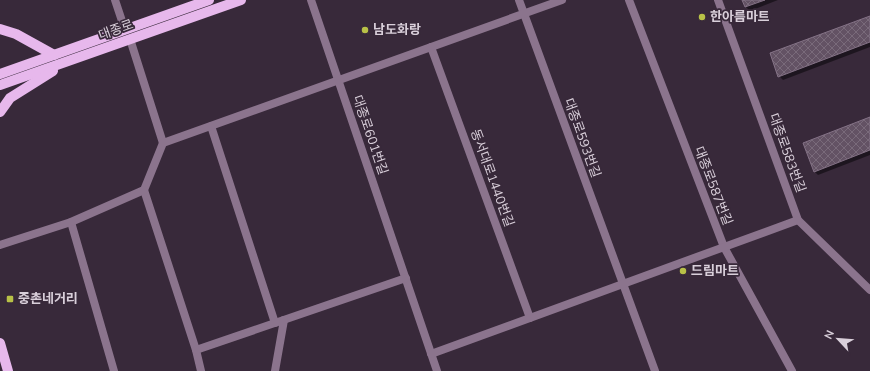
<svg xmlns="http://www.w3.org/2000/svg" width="870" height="371" viewBox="0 0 870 371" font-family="'Nunito Sans','Noto Sans KR',sans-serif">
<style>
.shadow{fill:#0007}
.building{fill:url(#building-cross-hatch);stroke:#847286}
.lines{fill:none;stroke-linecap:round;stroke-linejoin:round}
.minor{stroke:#8b748d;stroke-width:8}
.primary{stroke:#e7b8ec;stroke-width:10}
.poi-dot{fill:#b8c147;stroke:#38293a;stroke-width:1.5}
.labels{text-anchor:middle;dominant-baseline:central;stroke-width:3.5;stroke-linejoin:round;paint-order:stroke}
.poi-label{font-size:13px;font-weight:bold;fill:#d9cfda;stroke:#38293a;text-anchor:start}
.street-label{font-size:13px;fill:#d9cfda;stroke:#38293a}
</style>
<defs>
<pattern id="building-cross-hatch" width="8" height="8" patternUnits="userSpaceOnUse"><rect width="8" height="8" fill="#635264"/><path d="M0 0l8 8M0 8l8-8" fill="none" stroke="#796a7a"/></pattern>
</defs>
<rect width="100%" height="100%" fill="#38293a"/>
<g class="shadow">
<path d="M743,0h35l-28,11 -4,-4z"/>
<path d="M870,17v30l-87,33 -4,-4z"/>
<path d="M870,118v37l-52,20 -4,-4z"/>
</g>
<g class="building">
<path d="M742,0h23l-20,7z"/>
<path d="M870,16v26l-92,35 -8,-24z"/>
<path d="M870,117v33l-56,22 -11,-29z"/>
</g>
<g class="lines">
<g class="minor">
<path d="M115,0l10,30"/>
<path d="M311,0l126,371"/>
<path d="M519,0l136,371"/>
<path d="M629,0l95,247 68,124"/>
<path d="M718,0l80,220 72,70"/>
<path d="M130,39l33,104"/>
<path d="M431,47l99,271"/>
<path d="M211,126l64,197"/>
<path d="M144,190l52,160 5,21"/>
<path d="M71,222l43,149"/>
<path d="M0,245l71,-23 73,-32 19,-47 399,-143"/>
<path d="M196,350l210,-72"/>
<path d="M431,354l367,-134"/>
<path d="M275,371l9,-51"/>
</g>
<g class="primary">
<path d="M0,29l16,5 38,21"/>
<path d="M0,74l209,-74"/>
<path d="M0,85l241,-85"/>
<path d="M0,112l10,-14 43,-27"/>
<path d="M0,343l8,28"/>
</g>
</g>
<g class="poi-dot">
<circle cx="702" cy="17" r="4"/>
<circle cx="365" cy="30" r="4"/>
<circle cx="683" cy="271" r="4"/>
<rect x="6" y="295" width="8" height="8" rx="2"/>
</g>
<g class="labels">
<g class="poi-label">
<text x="710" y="17">한아름마트</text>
<text x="373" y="30">남도화랑</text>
<text x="691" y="271">드림마트</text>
<text x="18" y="299">중촌네거리</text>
</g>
<g class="street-label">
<text transform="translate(116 30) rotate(-20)">대종로</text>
<text transform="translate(370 135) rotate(71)">대종로601번길</text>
<text transform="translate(582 138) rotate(70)">대종로593번길</text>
<text transform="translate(787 153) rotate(70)">대종로583번길</text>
<text transform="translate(492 178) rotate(70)">동서대로1440번길</text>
<text transform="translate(713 186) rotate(69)">대종로587번길</text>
</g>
</g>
<g transform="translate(838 339) rotate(296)" stroke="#38293a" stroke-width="3" paint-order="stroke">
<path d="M0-3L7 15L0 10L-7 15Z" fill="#d9cfda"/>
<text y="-6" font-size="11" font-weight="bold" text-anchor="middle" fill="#d9cfda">N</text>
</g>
</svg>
